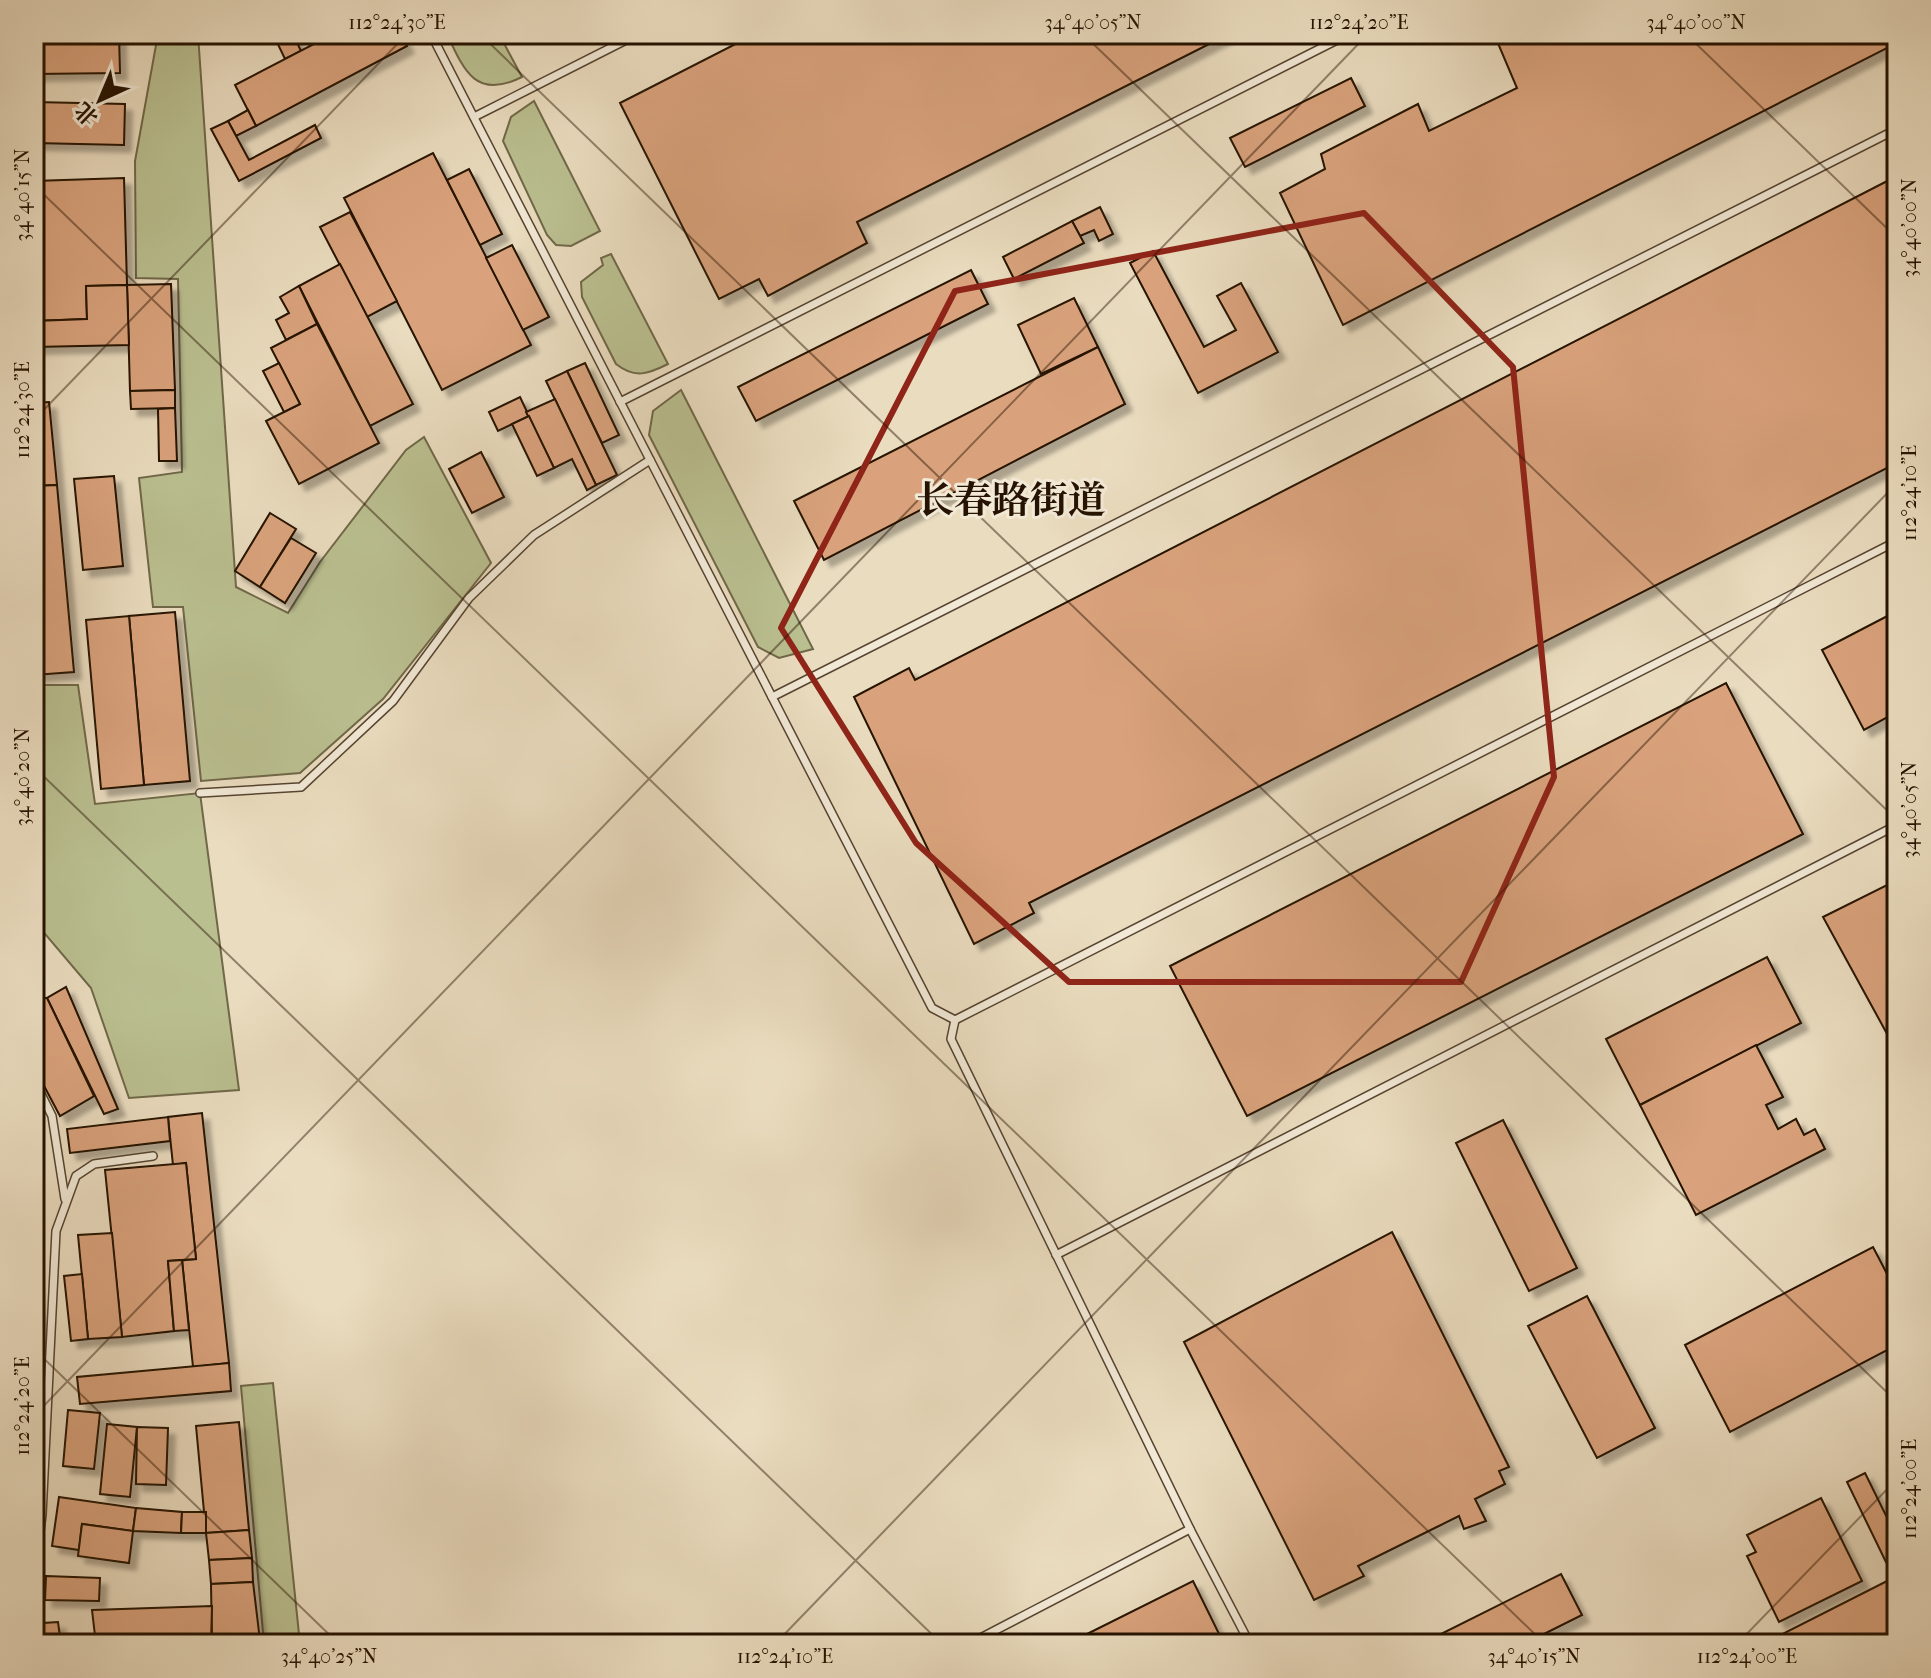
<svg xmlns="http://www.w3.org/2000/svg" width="1931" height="1678" viewBox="0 0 1931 1678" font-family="'IM FELL French Canon','Noto Serif SC',serif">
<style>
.green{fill:#babf90;stroke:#706848;stroke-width:2}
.building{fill:#d9a27b;stroke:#251200;stroke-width:2;filter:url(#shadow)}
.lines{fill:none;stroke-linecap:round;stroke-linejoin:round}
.service-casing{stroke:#564430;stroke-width:10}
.service{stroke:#f1e8d5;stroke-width:7}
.marked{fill:none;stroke:#8f2418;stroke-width:6;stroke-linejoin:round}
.ticks{fill:none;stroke:#251200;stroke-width:2;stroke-opacity:0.45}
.labels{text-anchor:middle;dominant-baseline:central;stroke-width:6;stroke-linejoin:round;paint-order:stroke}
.district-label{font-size:38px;font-weight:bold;fill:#251200;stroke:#f1e8d5}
.neatline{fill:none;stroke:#251200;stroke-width:3}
.ticks-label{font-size:20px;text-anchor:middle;fill:#251200}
</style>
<defs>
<filter id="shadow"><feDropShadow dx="7" dy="7" stdDeviation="2" flood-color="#0004"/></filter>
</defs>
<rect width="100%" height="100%" fill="#eadcbf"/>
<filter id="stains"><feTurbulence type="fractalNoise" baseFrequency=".0025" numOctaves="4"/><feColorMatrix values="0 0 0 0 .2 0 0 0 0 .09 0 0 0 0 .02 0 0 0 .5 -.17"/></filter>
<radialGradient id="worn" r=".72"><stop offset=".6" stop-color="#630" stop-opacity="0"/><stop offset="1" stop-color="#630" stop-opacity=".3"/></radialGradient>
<g class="green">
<path d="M158,34h40l38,553 52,26 32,-51 86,-112 18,-13 67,126 -108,136 -83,74 -99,8 -18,-174h-30l-14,-129 43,-6 -4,-193 -42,-1 -1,-117z"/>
<path d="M447,34h52l23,43c-46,23 -58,-6 -75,-43z"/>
<path d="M534,101l66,130 -29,15 -15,-1 -9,-10 -44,-94 8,-24z"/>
<path d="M611,254l57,110c-20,10 -33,15 -52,0l-34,-67 -1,-15 22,-17 -2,-7z"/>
<path d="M681,390l132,259 -34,9 -21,-11 -109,-212 4,-24z"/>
<path d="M34,685h44l17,119 105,-11 39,297 -110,8 -38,-110 -57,-67z"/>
<path d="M273,1383l27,261h-36l-23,-258z"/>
</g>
<g class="building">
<path d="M34,34h85l1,39 -86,1z"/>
<path d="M273,34h20l8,17 -16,8z"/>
<path d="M333,34h67l7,12 -151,80 -21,-41z"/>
<path d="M755,34h474l-372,188 10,21 -99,53 -9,-17 -40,20 -99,-196z"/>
<path d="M1512,34h385v9l-554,282 -63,-132 45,-24 -4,-15 97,-50 11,27 88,-43 -20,-47z"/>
<path d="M1351,78l14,28 -120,61 -15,-29z"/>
<path d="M34,102l91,2 -1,41 -90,-2z"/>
<path d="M248,110l8,16 -20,10 -8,-15z"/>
<path d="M228,121l21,39 66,-35 6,13 -82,43 -28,-52z"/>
<path d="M433,153l98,192 -89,45 -98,-192z"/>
<path d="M469,169l33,65 -22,11 -33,-65z"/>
<path d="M1897,176v287l-868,440 5,10 -60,31 -120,-247 55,-29 6,12z"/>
<path d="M124,178l3,107 -41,1 1,33 -53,2v-140z"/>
<path d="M1100,207l13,27 -14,7 -5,-11 -14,6 -8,-15z"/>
<path d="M350,212l47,89 -30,16 -47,-90z"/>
<path d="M1072,221l12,22 -70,36 -11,-22z"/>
<path d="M512,245l37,72 -26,13 -37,-72z"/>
<path d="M1153,251l51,96 32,-17 -19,-34 24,-13 37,69 -80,41 -68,-130z"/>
<path d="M340,264l73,140 -43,22 -71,-140z"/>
<path d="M971,270l17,34 -232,117 -18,-34z"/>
<path d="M171,284l4,106 -45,1 -3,-106z"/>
<path d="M127,285l2,60 -95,2v-26l53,-2 -1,-33z"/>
<path d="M299,286l18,38 -31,16 -10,-20 13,-7 -9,-16z"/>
<path d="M1074,298l24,49 -57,27 -23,-49z"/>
<path d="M317,324l62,119 -80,41 -33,-63 34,-17 -29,-56z"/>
<path d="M1098,347l27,57 -301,156 -30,-59z"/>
<path d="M279,363l21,41 -16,8 -21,-41z"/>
<path d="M585,363l34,72 -17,8 -35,-72z"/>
<path d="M567,371l50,104 -21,10 -50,-104z"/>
<path d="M175,390v18l-44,1 -1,-18z"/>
<path d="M520,397l9,19 -31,15 -9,-19z"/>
<path d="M555,399l41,86 -9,5 -15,-31 -18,9 -28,-56z"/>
<path d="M49,402l8,83 -23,1v-83z"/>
<path d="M175,408l2,53h-18l-1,-52z"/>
<path d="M529,416l25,52 -17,8 -25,-52z"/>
<path d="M481,452l23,45 -32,16 -23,-44z"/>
<path d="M114,476l9,90 -40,4 -9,-91z"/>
<path d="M57,485l17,187 -40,3v-189z"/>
<path d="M270,513l26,16 -36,58 -25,-16z"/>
<path d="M291,538l25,15 -31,50 -25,-16z"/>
<path d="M1897,611v101l-33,18 -42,-80z"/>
<path d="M175,612l15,169 -46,4 -15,-169z"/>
<path d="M129,616l15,169 -43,4 -15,-169z"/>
<path d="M1726,683l77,151 -556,282 -77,-150z"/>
<path d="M1897,880v172l-74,-135z"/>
<path d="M1767,957l34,66 -161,82 -34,-66z"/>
<path d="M66,987l52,122 -14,5 -57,-116z"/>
<path d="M42,998h5l47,98 -34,20 -26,-49v-65z"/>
<path d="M1756,1045l27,52 -17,8 12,24 18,-10 8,16 11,-6 10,20 -129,66 -56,-110z"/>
<path d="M202,1113l27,250 -36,4 -11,-107 14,-1 -10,-96 -13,2 -5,-48z"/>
<path d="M168,1117l2,24 -100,12 -3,-24z"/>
<path d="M1503,1120l74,148 -48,23 -73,-148z"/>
<path d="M186,1163l10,96 -28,2 6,70 -52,6 -17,-167z"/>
<path d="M1392,1232l117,235 -10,4 6,13 -30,15 11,22 -22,8 -5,-13 -101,50 6,10 -50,24 -130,-258z"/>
<path d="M112,1233l10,104 -34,2 -10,-104z"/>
<path d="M1873,1247l24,46v52l-167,87 -45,-87z"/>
<path d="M182,1260l7,70 -15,1 -6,-70z"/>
<path d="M34,1269l8,82 -8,1z"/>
<path d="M82,1274l6,65 -17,2 -7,-65z"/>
<path d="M1587,1296l68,132 -58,30 -69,-132z"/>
<path d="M229,1363l2,28 -151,13 -3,-27z"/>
<path d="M68,1410l32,3 -6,56 -31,-3z"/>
<path d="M239,1422l10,108 -43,3 -10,-107z"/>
<path d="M107,1424l30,3 -7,70 -30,-3z"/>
<path d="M137,1427l31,1 -2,57 -30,-1z"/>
<path d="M1865,1473l32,65v18l-11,6 -39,-80z"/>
<path d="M59,1497l77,11 -3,23 -51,-7 -3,26 -27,-4z"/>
<path d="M1821,1498l41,83 -83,41 -32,-66 9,-4 -9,-17z"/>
<path d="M136,1508l46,4 -1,21 -48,-2z"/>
<path d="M182,1512h24v21h-25z"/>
<path d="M82,1524l51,7 -4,32 -51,-7z"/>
<path d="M249,1530l3,28 -43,2 -3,-27z"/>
<path d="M252,1558l1,24 -42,2 -2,-24z"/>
<path d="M1561,1574l21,41 -58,29h-103z"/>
<path d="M46,1576l54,2 -1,23 -54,-1z"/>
<path d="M1897,1576v68h-134z"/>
<path d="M1193,1581l31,63h-157z"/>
<path d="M253,1582l7,59h-48l-1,-57z"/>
<path d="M212,1606l-1,38h-115l-4,-34z"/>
<path d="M58,1622l3,22h-23l5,-21z"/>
</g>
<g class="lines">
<defs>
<g id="service">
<path d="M431,34l501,974 23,12"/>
<path d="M474,117l164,-83"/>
<path d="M620,402l729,-368"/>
<path d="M772,697l1125,-568"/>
<path d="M200,793l101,-6 92,-86 76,-103 65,-63 116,-75"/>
<path d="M955,1020l942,-479"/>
<path d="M955,1020l-4,19 239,490 60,115"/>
<path d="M34,1080l18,36 13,83"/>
<path d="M1056,1255l841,-430"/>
<path d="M34,1580l8,-65 14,-284 20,-55 18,-12 59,-8"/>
<path d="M969,1644l221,-115"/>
</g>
</defs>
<use href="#service" class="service-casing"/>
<use href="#service" class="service"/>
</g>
<path class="marked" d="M1364,213l149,154 41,410 -93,205h-392l-153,-139 -135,-215 174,-337z"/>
<path class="ticks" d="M480,34l1417,1368M1083,34l814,786M1686,34l211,204M34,185l1511,1459M34,420l373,-386M34,767l908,877M34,1349l305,295M34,1416l1334,-1382M775,1644l1122,-1161M1737,1644l160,-165"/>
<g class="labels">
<g class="district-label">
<text x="1011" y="500">长春路街道</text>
</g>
</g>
<rect width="1931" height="1678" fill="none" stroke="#eadcbf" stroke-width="88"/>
<g transform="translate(100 100) rotate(224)" stroke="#f1e8d5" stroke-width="6" paint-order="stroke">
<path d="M0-6L14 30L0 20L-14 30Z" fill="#251200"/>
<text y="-12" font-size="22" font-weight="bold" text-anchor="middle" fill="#251200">北</text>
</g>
<rect x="44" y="44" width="1843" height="1590" class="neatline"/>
<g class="ticks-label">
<text x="397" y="29">112°24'30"E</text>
<text x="1093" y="29">34°40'05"N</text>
<text x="1359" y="29">112°24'20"E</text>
<text x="1696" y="29">34°40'00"N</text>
<text transform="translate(22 195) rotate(-90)" y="7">34°40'15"N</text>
<text transform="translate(1909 228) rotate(-90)" y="7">34°40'00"N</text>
<text transform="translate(22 410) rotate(-90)" y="7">112°24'30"E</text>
<text transform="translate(1909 493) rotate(-90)" y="7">112°24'10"E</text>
<text transform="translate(22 777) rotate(-90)" y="7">34°40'20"N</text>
<text transform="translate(1909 810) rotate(-90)" y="7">34°40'05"N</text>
<text transform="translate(22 1406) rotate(-90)" y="7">112°24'20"E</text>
<text transform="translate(1909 1489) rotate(-90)" y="7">112°24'00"E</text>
<text x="329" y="1663">34°40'25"N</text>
<text x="785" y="1663">112°24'10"E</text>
<text x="1534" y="1663">34°40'15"N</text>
<text x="1747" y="1663">112°24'00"E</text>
</g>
<rect width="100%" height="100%" filter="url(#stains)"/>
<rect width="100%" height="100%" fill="url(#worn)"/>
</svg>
